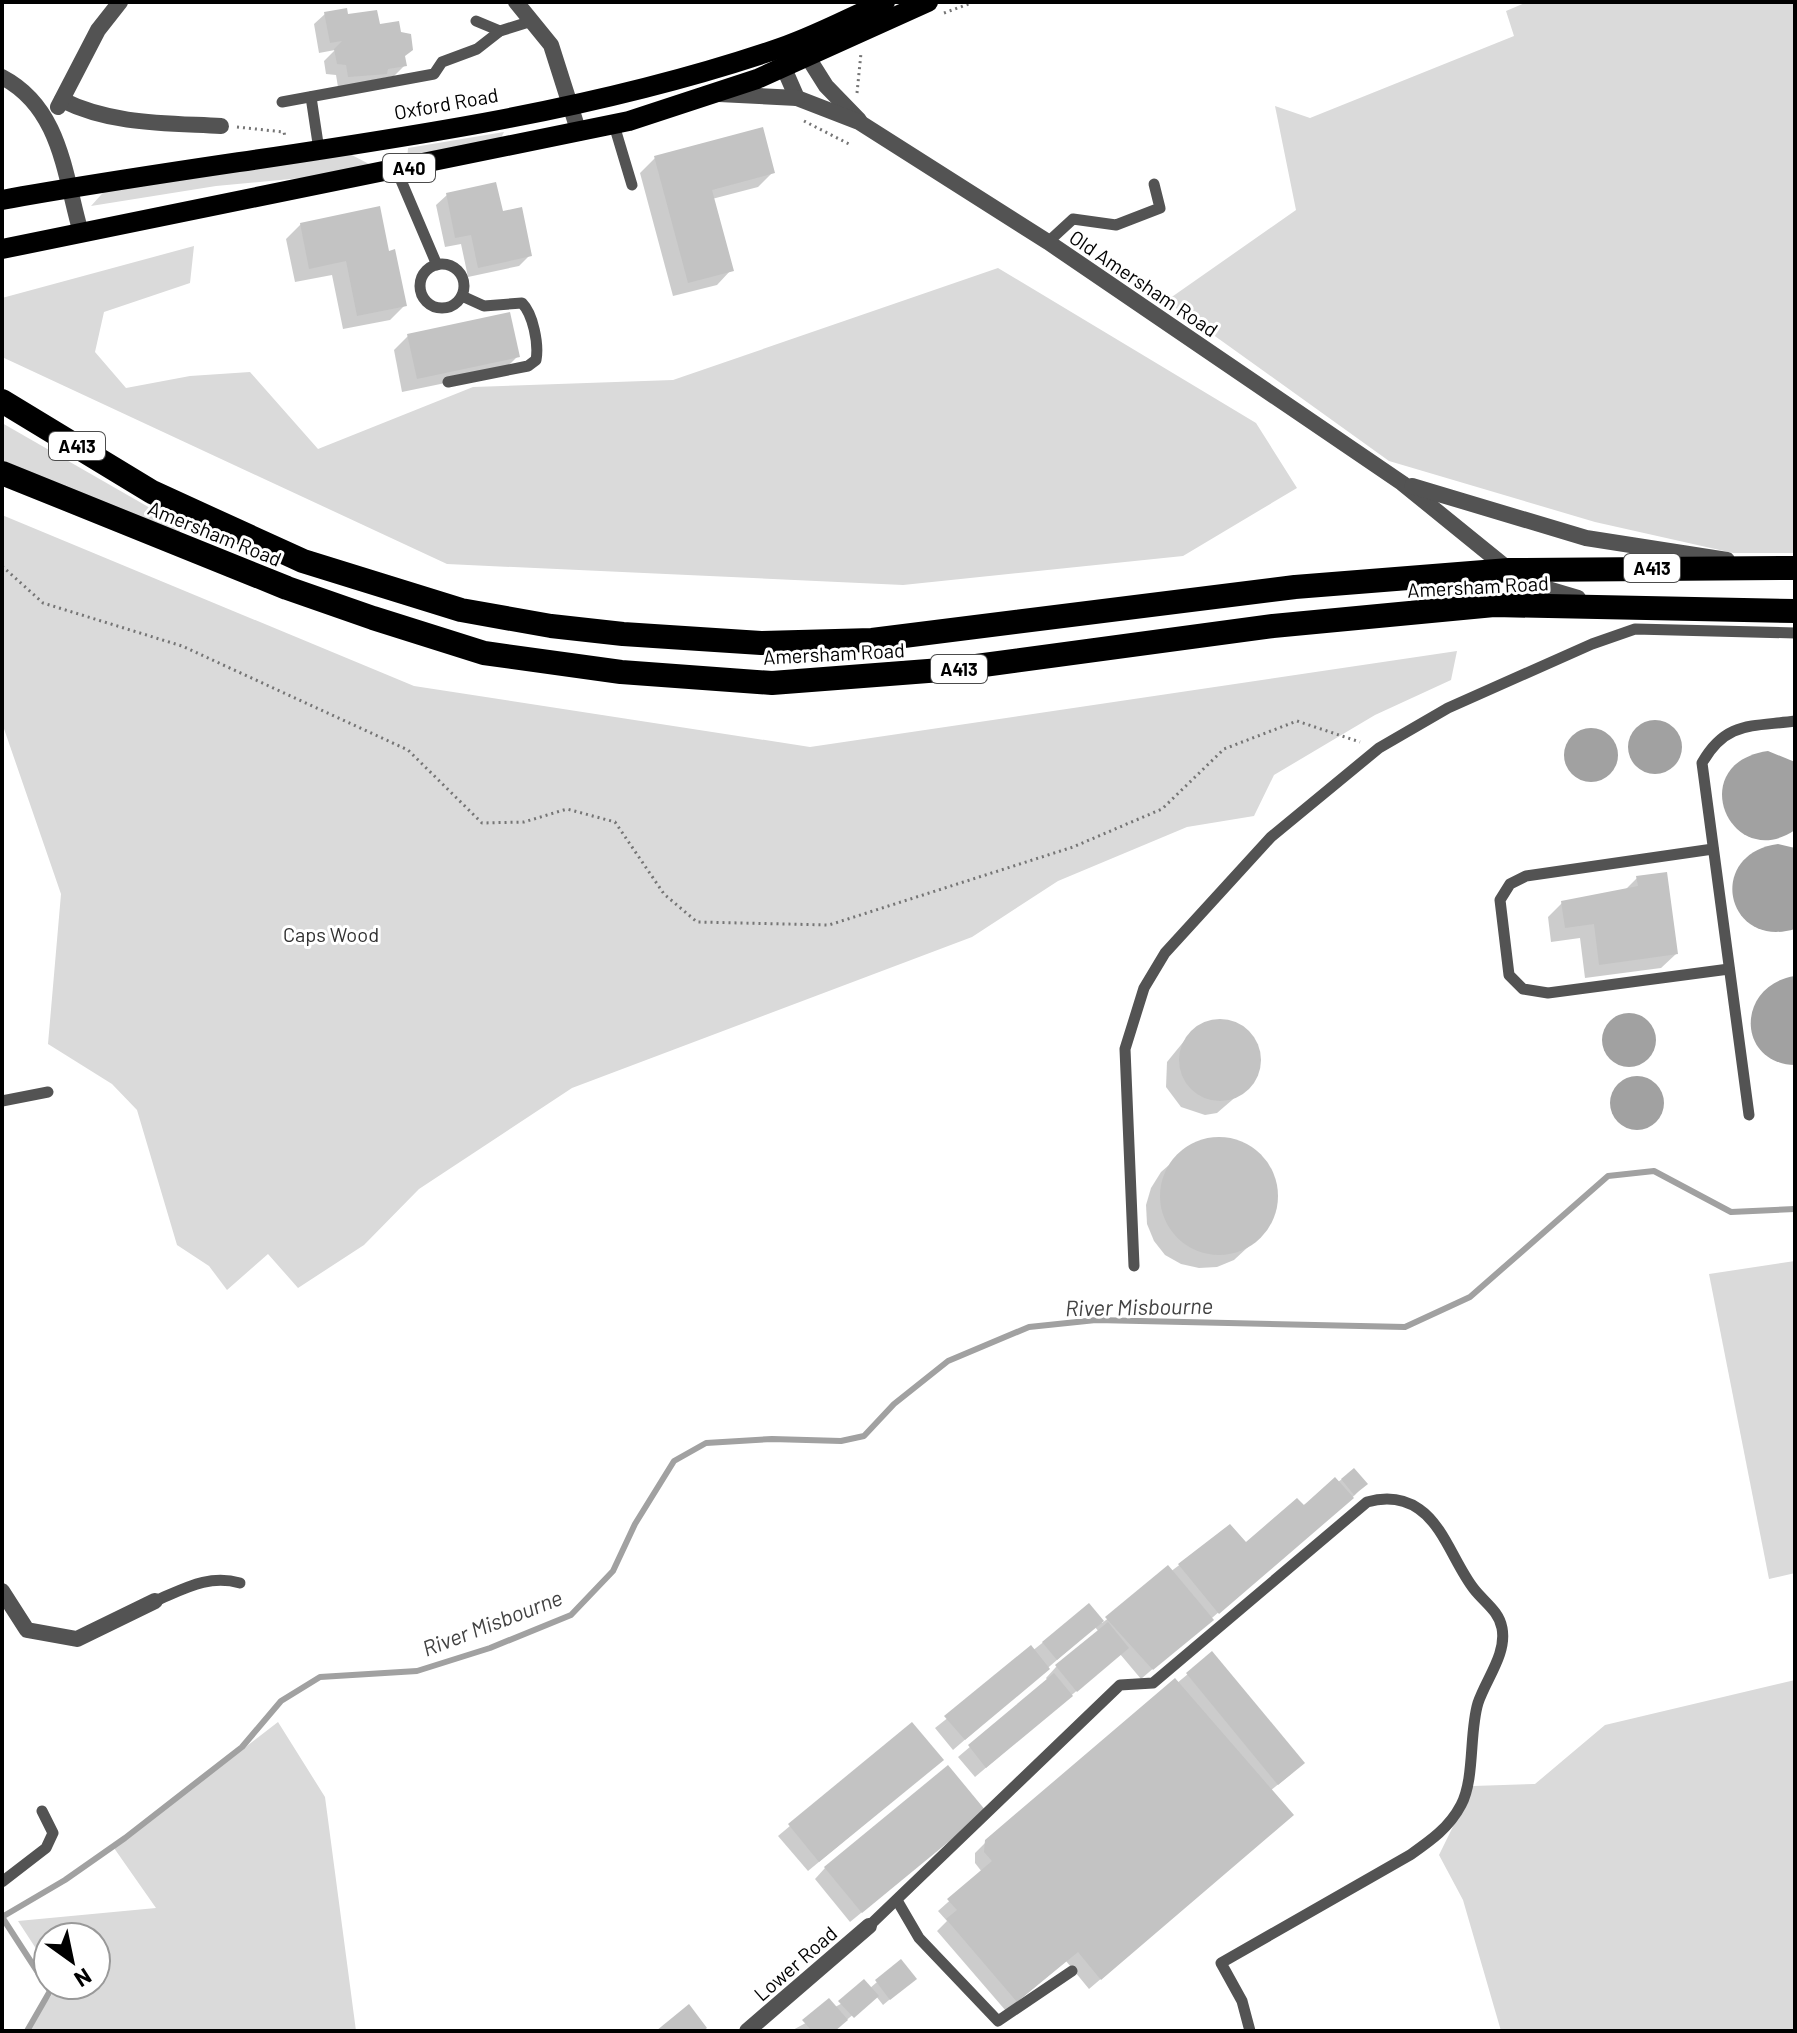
<svg xmlns="http://www.w3.org/2000/svg" width="1797" height="2033" viewBox="0 0 1797 2033" font-family="Barlow,sans-serif">
<style>
.green{fill:#dadada}
.water{fill:#a1a1a1}
.shadow{fill:#0003}
.lines{fill:none;stroke-linecap:round;stroke-linejoin:round}
.stream{stroke:#a1a1a1;stroke-width:6}
.building{fill:#c3c3c3}
.path{stroke:#757575;stroke-width:3;stroke-dasharray:2 4;stroke-linecap:butt}
.lane{stroke:#535353;stroke-width:11}
.street{stroke:#535353;stroke-width:16}
.primary{stroke:#000;stroke-width:20}
.highway{stroke:#000;stroke-width:24}
.labels{text-anchor:middle;dominant-baseline:central;stroke-width:6;stroke-linejoin:round;paint-order:stroke}
.shield{fill:#fff;stroke:#4c4c4c;stroke-width:2}
.shield-label{font-size:18px;font-weight:bold;fill:#000}
.street-label{font-size:20px;fill:#000;stroke:#fff}
.park-label{font-size:20px;fill:#313131;stroke:#fff}
.water-label{font-size:22px;font-style:italic;fill:#424242;stroke:#fff}
</style>
<rect width="100%" height="100%" fill="#fff"/>
<g class="green">
<path d="M1527,2h268v551h-62l-138,-31 -206,-61 -223,-160 130,-91 -21,-104 35,12 204,-82 -8,-25z"/>
<path d="M504,132l-4,8 -93,20 1,-12z"/>
<path d="M348,153l21,11 -26,10 -127,12 -125,20 18,-20z"/>
<path d="M194,246l-4,37 -86,29 -9,40 31,36 64,-12 60,-4 68,77 155,-62 200,-7 325,-112 258,155 41,65 -114,68 -280,29 -456,-21 -445,-207v-59z"/>
<path d="M2,423l176,101 3,13 -179,-77z"/>
<path d="M2,515l412,171 396,61 647,-96 -6,29 -76,35 -101,60 -20,41 -67,11 -129,54 -86,56 -400,151 -153,101 -55,56 -66,43 -30,-34 -41,36 -18,-24 -32,-21 -40,-135 -25,-26 -64,-40 13,-150 -59,-171z"/>
<path d="M1795,1261v312l-26,6 -60,-305z"/>
<path d="M1795,1680v351h-294l-38,-131 -24,-45 34,-69 62,-2 70,-59z"/>
<path d="M278,1722l47,75 31,234h-331l34,-46h37v-48h-48v30l-30,-46 138,-13 -42,-60z"/>
</g>
<g class="water">
<circle cx="1655" cy="747" r="27"/>
<circle cx="1591" cy="755" r="27"/>
<path d="M1768,751l27,11v68c-65,44 -112,-67 -27,-79z"/>
<path d="M1778,844l17,4v81c-69,21 -90,-75 -17,-85z"/>
<path d="M1795,976v89c-59,-2 -59,-80 0,-89z"/>
<circle cx="1629" cy="1040" r="27"/>
<circle cx="1637" cy="1103" r="27"/>
</g>
<g class="shadow">
<path d="M325,14l53,13 25,30 2,8 -11,11 -56,11 -2,-12 -10,-1 -2,-13 11,-11 -16,3 -5,-29z"/>
<path d="M655,158l118,14 -15,15 -46,12 19,71 -14,15 -44,11 -33,-123z"/>
<path d="M447,195l54,19 29,41 -11,11 -51,11 -7,-33 -16,3 -9,-42z"/>
<path d="M301,224l86,29 18,52 -15,15 -47,9 -11,-54 -37,7 -9,-43z"/>
<path d="M408,336l109,21 -14,14 -101,21 -8,-42z"/>
<path d="M1637,878l39,76 -15,14 -76,10 -5,-40 -29,4 -3,-25 14,-14 63,-13z"/>
<path d="M1212,1021h13l23,12 11,23 -6,26 -36,31 -12,2 -24,-8 -15,-20 1,-25 22,-27z"/>
<path d="M1211,1139l19,1 18,6 15,13 10,17 3,19 -3,19 -10,18 -15,15 -14,13 -17,7 -18,1 -18,-4 -16,-9 -11,-14 -7,-17 -1,-19 5,-17 10,-16 31,-27z"/>
<path d="M1354,1471l11,13 -10,11 -214,184 -21,-25 -145,123 -17,-20 90,-76 -2,-3 10,-11 43,-35 -4,-5 -142,123 -18,-22 154,-122 13,17 128,-96 15,18z"/>
<path d="M1212,1654l79,120 -21,17 10,35 -191,163 -23,-28 -60,50 -69,-80 10,-10 -9,-10 44,-39 -7,-9v-10l12,-12z"/>
<path d="M912,1724l18,46 -122,101 -30,-35z"/>
<path d="M973,1821l-123,101 -35,-43 10,-11z"/>
<path d="M901,1962l6,23 -24,20 -7,-9 -43,35h-42l79,-43z"/>
</g>
<g class="lines">
<path class="stream" d="M27,2031l23,-40 -48,-74 63,-37 60,-42 117,-91 39,-46 39,-24 97,-6 73,-23 81,-33 42,-44 22,-47 39,-63 32,-18 66,-4 69,2 23,-5 30,-32 54,-43 81,-34 67,-7 309,7 65,-30 138,-121 46,-5 77,41 64,-3"/>
</g>
<g class="building">
<path d="M347,8l1,6 29,-4 3,14 19,-3 2,11 10,2 2,16 -8,6 2,10 -19,3 -1,5 -39,3 -2,-12 -9,-1 -3,-15 8,-8 -12,2 -6,-31z"/>
<path d="M763,127l12,46 -63,17 22,81 -46,12 -34,-127z"/>
<path d="M496,182l7,29 19,-4 10,49 -54,12 -7,-33 -16,3 -9,-45z"/>
<path d="M380,206l9,45 6,-2 12,57 -50,10 -11,-55 -37,8 -9,-46z"/>
<path d="M510,312l10,45 -103,22 -10,-45z"/>
<path d="M1667,872l11,82 -79,11 -5,-41 -29,4 -4,-27 77,-15 -2,-10z"/>
<circle cx="1220" cy="1060" r="41"/>
<circle cx="1219" cy="1196" r="59"/>
<path d="M1354,1468l14,16 -14,11 -13,-16z"/>
<path d="M1335,1477l19,21 -135,116 -41,-50 52,-40 16,18 51,-44 7,7z"/>
<path d="M1168,1565l46,55 -61,50 -48,-53z"/>
<path d="M1089,1603l15,18 -47,39 -15,-18z"/>
<path d="M1108,1622l21,26 -52,44 -22,-27z"/>
<path d="M1031,1645l19,24 -85,71 -21,-24z"/>
<path d="M1212,1651l93,112 -27,22 -92,-112z"/>
<path d="M1054,1673l19,23 -87,72 -18,-23z"/>
<path d="M1175,1678l119,137 -193,165 -23,-28 -61,50 -71,-83 11,-9 -10,-11 45,-38 -8,-9 1,-12z"/>
<path d="M912,1722l32,38 -125,102 -31,-38z"/>
<path d="M948,1765l38,46 -124,102 -38,-46z"/>
<path d="M901,1959l16,20 -27,21 -15,-20z"/>
<path d="M864,1979l15,17 -25,22 -16,-17z"/>
<path d="M829,1998l19,22 -13,11h-23l-10,-11z"/>
<path d="M689,2004l18,24 -4,3h-47z"/>
</g>
<g class="lines">
<g class="path">
<path d="M944,13l30,-11"/>
<path d="M857,93l4,-40"/>
<path d="M804,121l45,23"/>
<path d="M237,127l47,5 1,5"/>
<path d="M2,566l41,37 139,43 226,104 74,73 42,-1 43,-13 48,13 49,72 33,28 132,3 244,-78 89,-38 62,-60 73,-28 63,21"/>
</g>
<g class="lane">
<path d="M476,21l24,10 32,-10"/>
<path d="M311,97l8,53"/>
<path d="M282,102l152,-28 8,-12 35,-13 23,-18"/>
<path d="M614,125l18,60"/>
<path d="M397,171l40,94"/>
<path d="M1048,242l25,-23 43,6 44,-17 -6,-24"/>
<circle cx="442" cy="286" r="22"/>
<path d="M448,382l80,-16 8,-6c3,-16 -3,-46 -14,-57l-38,3 -22,-10"/>
<path d="M1713,849l-187,27 -16,8 -10,16 9,75 14,14 25,4 181,-24"/>
<path d="M2,1101l46,-9"/>
<path d="M1749,1115l-47,-352c24,-42 49,-36 93,-42"/>
<path d="M1134,1266l-9,-217 19,-61 21,-35 106,-116 108,-89 69,-40 144,-64 43,-15 160,4"/>
<path d="M155,1601c29,-12 53,-27 85,-18"/>
<path d="M2,1882l44,-34 7,-15 -11,-22"/>
<path d="M898,1902l21,36 79,83 74,-50"/>
<path d="M869,1926l251,-241 33,-2 214,-181c18,-5 36,-4 52,7 25,17 36,56 55,80 10,13 25,22 28,39 5,26 -16,51 -24,75 -9,29 -3,76 -17,102 -12,23 -31,36 -51,50l-189,108 21,38 8,30"/>
</g>
<g class="street">
<path d="M516,2l35,43 28,88"/>
<path d="M802,48l24,38 33,34"/>
<path d="M779,57l18,41 62,24 189,120 354,241 122,99 54,16"/>
<path d="M2,77c59,31 62,97 79,156"/>
<path d="M719,94l78,4"/>
<path d="M62,100c50,25 105,23 159,26"/>
<path d="M58,107l40,-77 22,-28"/>
<path d="M1412,486l174,52 141,22"/>
<path d="M2,1591l25,39 50,9 78,-38"/>
<path d="M747,2031l122,-105"/>
</g>
<g class="primary">
<path d="M2,200c256,-47 524,-66 772,-150 38,-12 74,-32 111,-48"/>
<path d="M2,249l627,-128 128,-42 171,-77"/>
</g>
<g class="highway">
<path d="M2,401l150,91 151,69 158,49 90,16 72,8 138,9 111,-3 423,-53 214,-17 286,-2"/>
<path d="M2,473l285,115 86,30 111,35 137,19 151,11 182,-14 319,-43 221,-21 301,6"/>
</g>
</g>
<g class="labels">
<g class="shield">
<rect x="383" y="154" width="52" height="28" rx="6"/>
<rect x="49" y="432" width="56" height="28" rx="6"/>
<rect x="1624" y="554" width="56" height="28" rx="6"/>
<rect x="931" y="655" width="56" height="28" rx="6"/>
</g>
<g class="shield-label">
<text x="409" y="168">A40</text>
<text x="77" y="446">A413</text>
<text x="1652" y="568">A413</text>
<text x="959" y="669">A413</text>
</g>
<g class="street-label">
<text transform="translate(446 103) rotate(-10)">Oxford Road</text>
<text transform="translate(1144 283) rotate(34)">Old Amersham Road</text>
<text transform="translate(215 533) rotate(22)">Amersham Road</text>
<text transform="translate(1478 586) rotate(-3)">Amersham Road</text>
<text transform="translate(834 653) rotate(-3)">Amersham Road</text>
<text transform="translate(795 1963) rotate(-41)">Lower Road</text>
</g>
<g class="park-label">
<text x="331" y="934">Caps Wood</text>
</g>
<g class="water-label">
<text transform="translate(1139 1306) rotate(-1)">River Misbourne</text>
<text transform="translate(492 1622) rotate(-21)">River Misbourne</text>
</g>
</g>
<rect width="1797" height="2033" fill="none" stroke="#000000" stroke-width="8"/>
<g transform="translate(72 1961) rotate(147)"><circle r="38" fill="#ffffff" stroke="#999999" stroke-width="2"/>
<path d="M0-6L14 30L0 20L-14 30Z" fill="#000000"/>
<text y="-12" font-size="22" font-weight="bold" text-anchor="middle" fill="#000000">N</text>
</g>
</svg>
